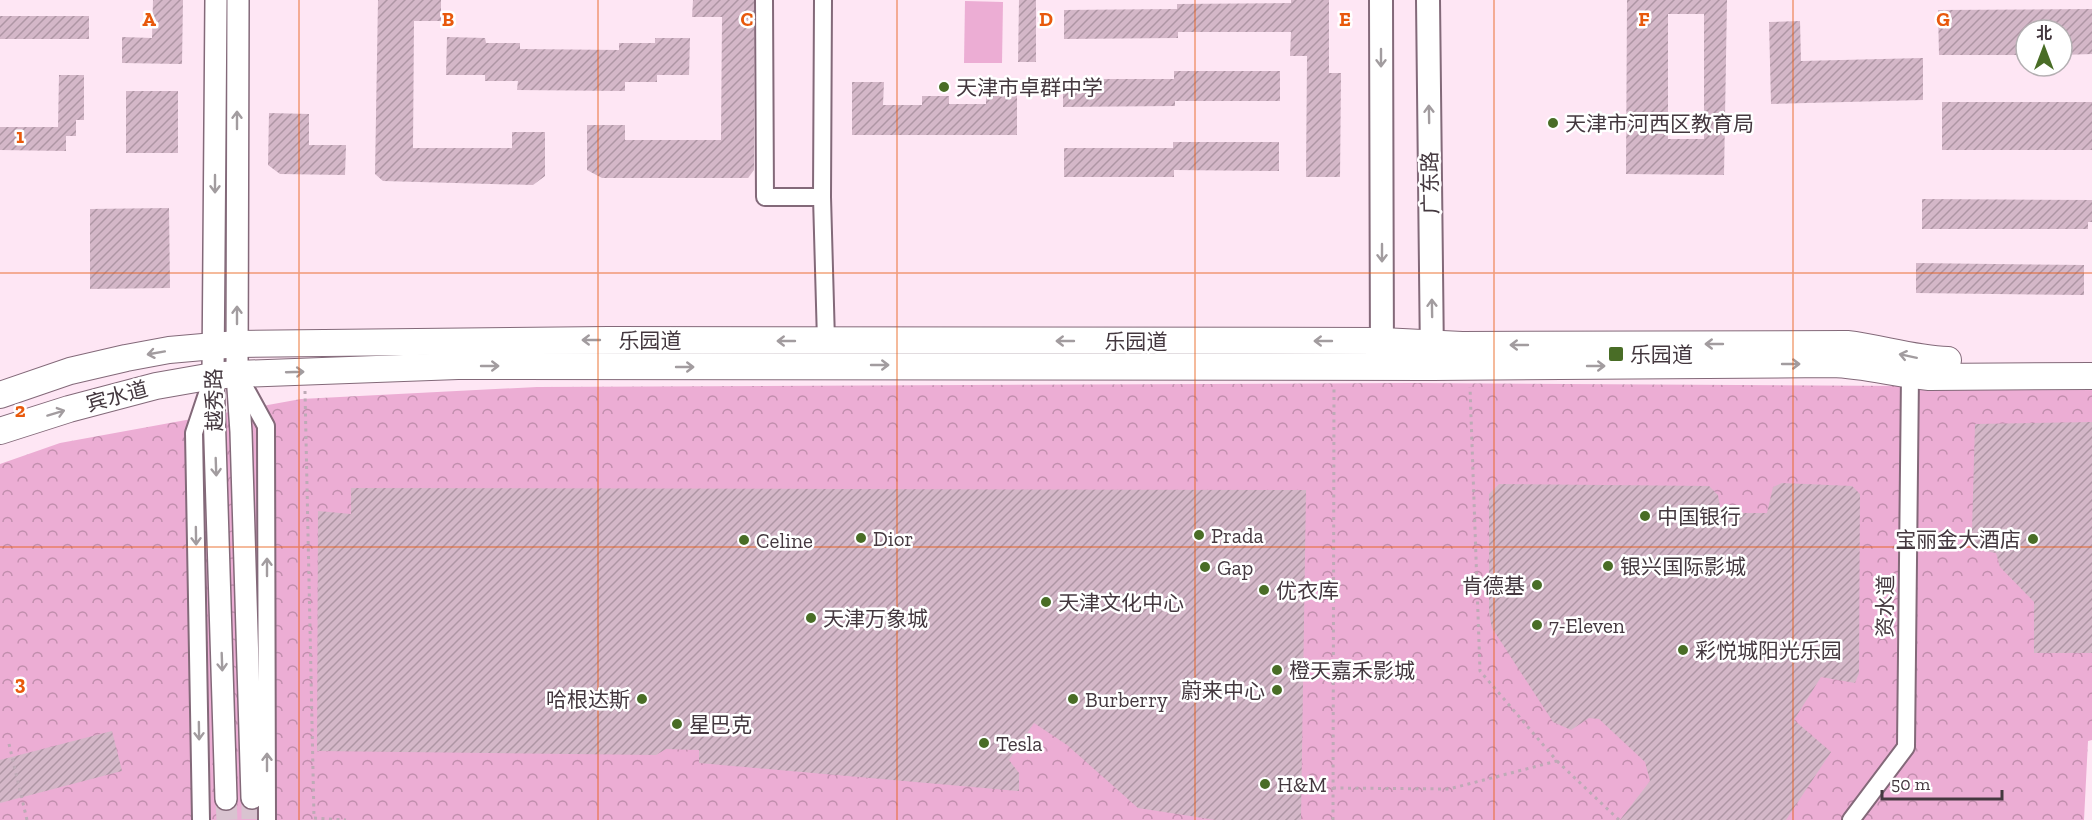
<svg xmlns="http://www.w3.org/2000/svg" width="2092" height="820" viewBox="0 0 2092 820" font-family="'Zilla Slab','Noto Sans SC',serif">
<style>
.park{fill:url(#park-crowns)}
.pitch{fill:#ecadd4}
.building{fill:url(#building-hatch);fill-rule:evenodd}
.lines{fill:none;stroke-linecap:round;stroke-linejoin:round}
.tertiary-tunnel{stroke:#d9c3d0;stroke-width:21;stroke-dasharray:21 10;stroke-linecap:butt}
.minor-casing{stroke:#836979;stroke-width:20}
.tertiary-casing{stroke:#836979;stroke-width:24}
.secondary-casing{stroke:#836979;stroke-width:26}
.primary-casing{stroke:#836979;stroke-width:28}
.path{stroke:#beaab6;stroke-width:3;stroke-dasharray:3 4.5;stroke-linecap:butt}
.minor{stroke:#fff;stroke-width:16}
.tertiary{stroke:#fff;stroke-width:21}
.secondary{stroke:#fff;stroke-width:22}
.primary{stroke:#fff;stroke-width:26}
.oneway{stroke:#a29c9f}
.grid{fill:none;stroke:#e8590c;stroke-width:1.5;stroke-opacity:0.55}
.poi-dot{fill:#496d26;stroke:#fff;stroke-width:2}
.labels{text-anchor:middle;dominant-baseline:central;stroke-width:5;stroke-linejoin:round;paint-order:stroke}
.poi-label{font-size:21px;fill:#44383f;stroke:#fff;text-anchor:start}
.street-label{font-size:21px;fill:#44383f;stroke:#fff}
.grid-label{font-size:20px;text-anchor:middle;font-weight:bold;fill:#e8590c;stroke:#fff;stroke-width:5;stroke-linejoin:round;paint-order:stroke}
</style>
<defs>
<pattern id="park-crowns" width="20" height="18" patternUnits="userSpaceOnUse" patternTransform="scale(1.5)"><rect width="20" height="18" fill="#ecadd4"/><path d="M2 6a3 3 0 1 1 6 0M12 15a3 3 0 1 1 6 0" fill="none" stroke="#c18ead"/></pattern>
<pattern id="building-hatch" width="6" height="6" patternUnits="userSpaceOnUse" patternTransform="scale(1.5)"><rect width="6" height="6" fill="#d4b7c8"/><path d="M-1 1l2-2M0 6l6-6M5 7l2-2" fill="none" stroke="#ae96a4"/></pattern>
</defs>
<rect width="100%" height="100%" fill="#fee6f4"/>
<path class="park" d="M1410,383l682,4v353l-4,1 -4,79h-2084v-356l60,-21 241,-44 236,-12z"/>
<path class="pitch" d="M965,1l38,1 -1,61h-38z"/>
<g class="building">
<path d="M153,0h30l-1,64 -60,-1v-26l30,1z"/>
<path d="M378,0h63v21h-27l-1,127h99v-16h33v44l-12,9 -150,-4 -8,-7z"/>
<path d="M693,0h61v170l-6,8h-146l-15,-8v-45h38v15h96l1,-123h-30z"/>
<path d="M1019,0h17v62h-18z"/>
<path d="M1291,0h38v73h12l-1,104h-34l1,-121h-17l1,-24h-113v6l-114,1v-29l113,-1v-5l114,-1z"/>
<path d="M1627,0h100l-3,175 -98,-1zM1668,14h36v125h-36z"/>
<path d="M2092,9v45l-30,1v-25h-36v25h-87l-1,-45z"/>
<rect x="0" y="16" width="89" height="23"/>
<path d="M1800,21l1,40 122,-3v42l-152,4 -2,-82z"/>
<path d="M447,37l38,1 1,5h34v6l99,1v-7h36v-5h35l-1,37h-32v7h-32v9l-108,-1 1,-9h-33v-6h-39z"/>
<path d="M1174,71h106v30h-105v5l-112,1v-28h111z"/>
<path d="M59,75h25v45h-8v16h-10v15l-66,-1v-23h58z"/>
<path d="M852,82h32l-1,23h39v-9h27v8h37v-22h31v53h-165z"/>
<rect x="126" y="91" width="52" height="62"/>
<rect x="1942" y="102" width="150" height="48"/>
<path d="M269,113l40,1v31h37l-1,30 -65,-1 -12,-9z"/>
<path d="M1173,142h106v29l-105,-1v7h-110v-29h109z"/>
<path d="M1922,199l170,1v22h-4v7h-166z"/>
<path d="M169,208l1,80 -80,1v-80z"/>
<path d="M1916,263l168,2v30l-168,-2z"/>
<path d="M2092,422v231h-58v-51l-34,-35 -4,-14 -22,-4 -2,-19 3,-106z"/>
<path d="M1782,483l70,3 8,8 -1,179 -4,10 -34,-6 -27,43 37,32 -45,68h-166l30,-39 -5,-19 -46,-43 -10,-1 -18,12 -18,-8 -61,-94 -3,-15v-119l10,-10 210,2 9,9 3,18h46l6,-26z"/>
<path d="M351,488l955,2 -5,330h-85l-78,-12 -71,-63 -33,-22 -25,37 10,13v18l-320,-28v-13l-33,-1 -10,6 -339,-4 1,-240 33,3z"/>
<path d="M112,731l10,40 -122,32v-43z"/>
</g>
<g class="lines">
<g class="tertiary-tunnel">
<path d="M252,798v22"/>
<path d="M226,799l1,21"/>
</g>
<defs>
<g id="minor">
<path d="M764,0l1,197h57"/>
<path d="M823,0l-1,197 4,144"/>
<path d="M238,375l28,51 1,394"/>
<path d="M201,820l-7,-387 16,-48"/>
<path d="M1851,820l55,-73 4,-372"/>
</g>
<g id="tertiary">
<path d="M216,0l-3,376 13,423"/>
<path d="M238,0l-1,374 4,58 11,366"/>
</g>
<g id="secondary">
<path d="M1381,0l1,366"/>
<path d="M1428,0l4,359"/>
</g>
<g id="primary">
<path d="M0,395l70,-24 56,-13 43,-8 68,-6 372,-4 773,1 80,4 385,-1c34,4 66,15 101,16"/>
<path d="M0,431l69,-22 87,-23 57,-10 24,-2 221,-8 975,1 399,-3c33,1 64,10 97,13l163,-1"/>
</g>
</defs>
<use href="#minor" class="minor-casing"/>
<use href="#tertiary" class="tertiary-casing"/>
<use href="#secondary" class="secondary-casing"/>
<use href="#primary" class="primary-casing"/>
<g class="path">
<path d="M305,391l9,427"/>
<path d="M9,744l18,76"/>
<path d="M1557,761l62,59"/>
<path d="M1333,788l116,1 108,-28 -77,-90 -10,-284"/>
<path d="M314,818l32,2"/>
<path d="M1333,820l1,-433"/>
</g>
<use href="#minor" class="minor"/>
<use href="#tertiary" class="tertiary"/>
<use href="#secondary" class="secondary"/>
<use href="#primary" class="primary"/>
</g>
<defs><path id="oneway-shaft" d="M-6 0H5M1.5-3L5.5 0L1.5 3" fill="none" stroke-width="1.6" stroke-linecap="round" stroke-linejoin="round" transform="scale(1.5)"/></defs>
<g class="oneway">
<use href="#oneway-shaft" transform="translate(1381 58) rotate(90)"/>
<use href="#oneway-shaft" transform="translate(1429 114) rotate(-91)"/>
<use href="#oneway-shaft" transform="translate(237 120) rotate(-90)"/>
<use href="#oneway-shaft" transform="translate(215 184) rotate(90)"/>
<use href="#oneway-shaft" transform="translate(1382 253) rotate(90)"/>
<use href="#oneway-shaft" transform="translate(1432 308) rotate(-91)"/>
<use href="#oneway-shaft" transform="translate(237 315) rotate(-90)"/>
<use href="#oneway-shaft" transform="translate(591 340) rotate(180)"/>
<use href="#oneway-shaft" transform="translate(786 341) rotate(-180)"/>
<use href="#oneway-shaft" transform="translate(1065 341) rotate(-180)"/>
<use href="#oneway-shaft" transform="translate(1323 341) rotate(-180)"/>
<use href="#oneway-shaft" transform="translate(1714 344) rotate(180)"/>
<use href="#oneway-shaft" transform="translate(1519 345) rotate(180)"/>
<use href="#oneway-shaft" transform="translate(156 353) rotate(170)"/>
<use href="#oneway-shaft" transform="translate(1908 356) rotate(-168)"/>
<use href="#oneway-shaft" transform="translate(1791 364)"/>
<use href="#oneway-shaft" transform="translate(880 365)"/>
<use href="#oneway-shaft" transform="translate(490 366)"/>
<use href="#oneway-shaft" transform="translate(1596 366)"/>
<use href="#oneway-shaft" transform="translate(685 367)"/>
<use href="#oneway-shaft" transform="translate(295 372) rotate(-2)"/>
<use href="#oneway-shaft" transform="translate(56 413) rotate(-17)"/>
<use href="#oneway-shaft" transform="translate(216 467) rotate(88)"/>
<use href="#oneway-shaft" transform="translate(196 536) rotate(89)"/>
<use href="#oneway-shaft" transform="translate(267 567) rotate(-90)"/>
<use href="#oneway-shaft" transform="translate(222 662) rotate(88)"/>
<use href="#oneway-shaft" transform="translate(199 731) rotate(89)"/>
<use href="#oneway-shaft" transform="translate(267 762) rotate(-90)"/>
</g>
<path class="grid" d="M299,0v820M598,0v820M897,0v820M1195,0v820M1494,0v820M1793,0v820M0,273h2092M0,547h2092"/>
<g class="poi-dot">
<circle cx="944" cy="87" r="6"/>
<circle cx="1553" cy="123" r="6"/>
<rect x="1608" y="346" width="16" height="16" rx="3"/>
<circle cx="1645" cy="516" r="6"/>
<circle cx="1199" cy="535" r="6"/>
<circle cx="861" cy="538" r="6"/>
<circle cx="2033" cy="539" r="6"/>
<circle cx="744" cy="540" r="6"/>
<circle cx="1608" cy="566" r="6"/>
<circle cx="1205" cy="567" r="6"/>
<circle cx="1537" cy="585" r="6"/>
<circle cx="1264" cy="590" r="6"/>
<circle cx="1046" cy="602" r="6"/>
<circle cx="811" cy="618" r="6"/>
<circle cx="1537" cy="625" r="6"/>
<circle cx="1683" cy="650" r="6"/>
<circle cx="1277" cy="670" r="6"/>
<circle cx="1277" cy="690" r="6"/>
<circle cx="642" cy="699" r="6"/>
<circle cx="1073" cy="699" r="6"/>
<circle cx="677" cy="724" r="6"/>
<circle cx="984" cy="743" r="6"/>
<circle cx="1265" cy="784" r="6"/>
</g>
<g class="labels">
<g class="poi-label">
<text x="956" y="87">天津市卓群中学</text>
<text x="1565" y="123">天津市河西区教育局</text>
<text x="1630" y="354">乐园道</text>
<text x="1657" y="516">中国银行</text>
<text x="1211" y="535">Prada</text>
<text x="873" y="538">Dior</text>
<text x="2021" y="539" text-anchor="end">宝丽金大酒店</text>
<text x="756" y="540">Celine</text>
<text x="1620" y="566">银兴国际影城</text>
<text x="1217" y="567">Gap</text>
<text x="1525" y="585" text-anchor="end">肯德基</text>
<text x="1276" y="590">优衣库</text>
<text x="1058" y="602">天津文化中心</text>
<text x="823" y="618">天津万象城</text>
<text x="1549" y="625">7-Eleven</text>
<text x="1695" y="650">彩悦城阳光乐园</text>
<text x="1289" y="670">橙天嘉禾影城</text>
<text x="1265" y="690" text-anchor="end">蔚来中心</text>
<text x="630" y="699" text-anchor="end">哈根达斯</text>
<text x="1085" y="699">Burberry</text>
<text x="689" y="724">星巴克</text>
<text x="996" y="743">Tesla</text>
<text x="1277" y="784">H&amp;M</text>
</g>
<g class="street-label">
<text transform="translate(1430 183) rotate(-91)">广东路</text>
<text x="650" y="340">乐园道</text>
<text x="1136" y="341">乐园道</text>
<text transform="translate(117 396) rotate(-15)">宾水道</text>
<text transform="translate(214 400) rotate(-91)">越秀路</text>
<text transform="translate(1885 606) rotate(-89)">资水道</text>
</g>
</g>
<g class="grid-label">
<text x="149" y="26">A</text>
<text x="448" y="26">B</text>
<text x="747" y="26">C</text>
<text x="1046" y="26">D</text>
<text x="1345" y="26">E</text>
<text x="1644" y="26">F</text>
<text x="1943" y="26">G</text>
<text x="20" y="143">1</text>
<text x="20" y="417">2</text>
<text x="20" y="690">3</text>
</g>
<g transform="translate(2044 48)"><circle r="28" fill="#ffffff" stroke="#b4afb2" stroke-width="1.5"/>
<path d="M0-4.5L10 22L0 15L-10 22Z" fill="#496d26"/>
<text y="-9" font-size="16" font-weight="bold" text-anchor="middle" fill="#44383f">北</text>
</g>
<path d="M1882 790v9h120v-9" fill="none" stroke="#44383f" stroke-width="3"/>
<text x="1891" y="790" font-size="18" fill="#44383f" stroke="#ffffff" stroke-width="4.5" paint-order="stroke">50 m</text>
</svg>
